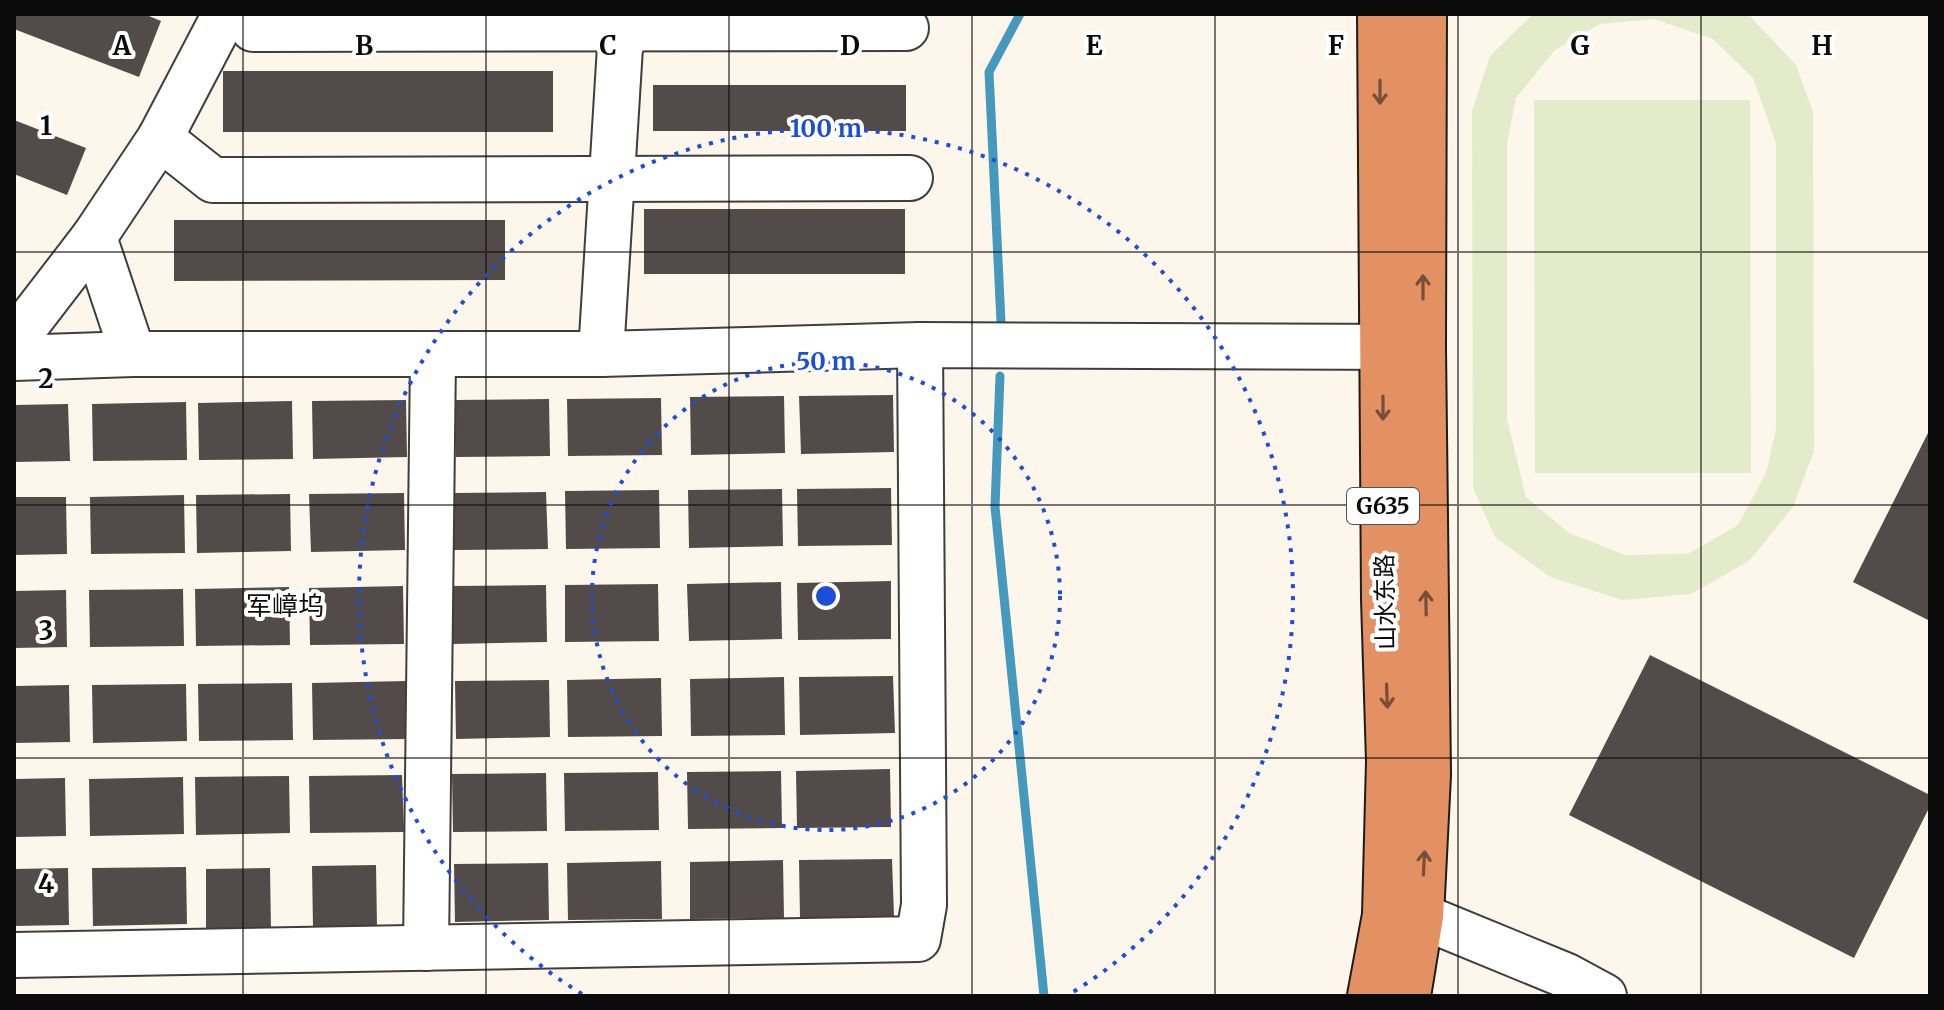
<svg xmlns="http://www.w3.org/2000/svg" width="1944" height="1010" viewBox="0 0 1944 1010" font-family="Merriweather,'Noto Sans SC',serif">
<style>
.pitch{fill:#e3ebca;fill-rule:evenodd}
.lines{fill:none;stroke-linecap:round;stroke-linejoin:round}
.stream{stroke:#4599bc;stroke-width:9}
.building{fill:#524b49}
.minor-casing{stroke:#3e3e3e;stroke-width:48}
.highway-casing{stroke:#1c1c1c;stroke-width:48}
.minor{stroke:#fff;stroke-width:44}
.highway{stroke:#e39163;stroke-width:44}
.oneway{stroke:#774e37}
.grid{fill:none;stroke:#0b0b0b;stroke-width:2;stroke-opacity:0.55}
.ring{fill:none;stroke:#1d4ed8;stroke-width:4;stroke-dasharray:4 8}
.labels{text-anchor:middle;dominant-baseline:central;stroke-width:8;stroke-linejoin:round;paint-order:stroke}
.shield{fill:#fff;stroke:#545454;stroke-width:2}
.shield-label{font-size:22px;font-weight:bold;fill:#0b0b0b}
.street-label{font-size:24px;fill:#0b0b0b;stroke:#fff}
.neighbourhood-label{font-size:26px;fill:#0b0b0b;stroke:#fff}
.grid-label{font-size:26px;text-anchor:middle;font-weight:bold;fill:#0b0b0b;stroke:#fff;stroke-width:8;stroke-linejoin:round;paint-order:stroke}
.centre{fill:#1d4ed8;stroke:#fff;stroke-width:4}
.ring-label{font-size:24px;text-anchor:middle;font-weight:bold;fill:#1d4ed8;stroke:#fff;stroke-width:8;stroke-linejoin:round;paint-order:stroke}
</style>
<rect width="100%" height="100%" fill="#fdf7eb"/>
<g class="pitch">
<path d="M1533,14h215l48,51 17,47 1,339 -21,56 -44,54 -58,33 -69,6 -72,-23 -55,-40 -22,-49 -1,-377 18,-55zM1654,19l59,20 40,39 23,65v286l-10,44 -28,52 -50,29 -63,1 -56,-22 -43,-36 -19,-78v-276l9,-45 39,-48 45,-26z"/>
<path d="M1534,100h216l1,373h-216z"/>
</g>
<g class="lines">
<g class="stream">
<path d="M1001,322l-12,-250 31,-58"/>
<path d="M1000,376l-5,131 49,489"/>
</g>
</g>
<g class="building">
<path d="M14,14h130l17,7 -22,56 -125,-48z"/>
<rect x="223" y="71" width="330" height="61"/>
<rect x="653" y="85" width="253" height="46"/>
<path d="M14,120l72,28 -19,47 -53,-21z"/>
<rect x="644" y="209" width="261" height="65"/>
<path d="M174,220h331v60l-331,1z"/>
<path d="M893,395l1,57 -93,2 -2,-58z"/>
<path d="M784,396l1,57 -94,2 -1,-58z"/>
<path d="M661,398l1,57 -94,1 -1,-57z"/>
<path d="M549,399l1,57 -94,1 -1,-57z"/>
<path d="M406,400l1,57 -94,2 -1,-58z"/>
<path d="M292,401l1,58 -94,1 -1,-57z"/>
<path d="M186,402l1,58 -94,1 -1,-57z"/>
<path d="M68,404l2,57 -56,1v-57z"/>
<path d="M1930,429v192l-77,-39z"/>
<path d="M891,488l1,57 -94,1 -1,-57z"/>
<path d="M782,489l1,57 -94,2 -1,-58z"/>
<path d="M659,490l1,58 -94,1 -1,-58z"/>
<path d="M546,492l2,57 -94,1 -1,-57z"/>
<path d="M404,493l1,57 -94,2 -2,-58z"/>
<path d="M290,494l1,57 -94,2 -1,-58z"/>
<path d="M184,495l1,58 -94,1 -1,-57z"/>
<path d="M14,497h52l1,57 -53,1z"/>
<path d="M891,581v58l-93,1 -1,-57z"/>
<path d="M781,582l1,57 -93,2 -2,-57z"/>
<path d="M658,584l1,57 -94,1v-57z"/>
<path d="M546,585l1,57 -94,2 -1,-58z"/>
<path d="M403,586l1,58 -94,1 -1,-57z"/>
<path d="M289,587l1,58 -94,1 -1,-57z"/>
<path d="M183,589l1,57 -94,1 -1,-57z"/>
<path d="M66,590l1,57 -53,1v-57z"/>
<path d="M1650,655l280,140v11l-76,152 -285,-143z"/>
<path d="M893,676l2,57 -95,2 -1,-58z"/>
<path d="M784,677l1,58 -94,1 -1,-57z"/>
<path d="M661,678l1,58 -94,1 -1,-57z"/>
<path d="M549,680l1,57 -94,2 -1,-58z"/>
<path d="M406,681l1,58 -94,1 -1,-57z"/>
<path d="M292,683l1,57 -94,1 -1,-57z"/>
<path d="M186,684l1,57 -94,2 -1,-58z"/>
<path d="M69,685l1,57 -56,1v-57z"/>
<path d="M890,769l1,58 -94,1 -1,-57z"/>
<path d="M781,771l1,57 -94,1 -1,-57z"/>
<path d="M658,772l1,58 -94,1 -1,-58z"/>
<path d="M546,773l1,58 -94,1 -1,-58z"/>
<path d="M402,775l2,57 -94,1 -1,-57z"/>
<path d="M289,776l1,57 -94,2 -1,-58z"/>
<path d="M183,777l1,57 -94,2 -1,-57z"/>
<path d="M65,778l1,58 -52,1v-58z"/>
<path d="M892,859l2,57 -94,2 -1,-58z"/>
<path d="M783,860l1,58 -94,1v-57z"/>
<path d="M661,861l1,58 -94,1 -1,-57z"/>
<path d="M548,863l1,57 -94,2 -1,-58z"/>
<path d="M376,865l1,62 -64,1 -1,-62z"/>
<path d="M186,867l1,57 -94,2 -1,-58z"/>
<path d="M68,868l1,57 -55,1v-57z"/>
<path d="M270,868l1,62h-65v-61z"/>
</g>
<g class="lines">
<defs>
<g id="minor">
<path d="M253,29l653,-1"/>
<path d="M160,138l53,42 697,-2"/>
<path d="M14,341l80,-104"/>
<path d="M133,354l-39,-117 66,-99 65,-124"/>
<path d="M601,354l19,-307 16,-33"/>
<path d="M14,358l119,-4h468l319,-9 500,2"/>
<path d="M1385,915l36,1 146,60 37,20"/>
<path d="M426,948l7,-592"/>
<path d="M14,955l904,-16 6,-34 -4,-560"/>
</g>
<g id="highway">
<path d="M1370,996l15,-81 4,-154 -5,-162 -4,-585"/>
<path d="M1408,996l13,-80 7,-141 -5,-428 1,-333"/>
</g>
</defs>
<use href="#minor" class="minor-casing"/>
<use href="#highway" class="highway-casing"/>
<use href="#minor" class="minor"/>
<use href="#highway" class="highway"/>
</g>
<defs><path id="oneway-shaft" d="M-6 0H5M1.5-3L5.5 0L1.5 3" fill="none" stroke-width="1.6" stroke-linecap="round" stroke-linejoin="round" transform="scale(2)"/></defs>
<g class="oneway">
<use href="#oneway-shaft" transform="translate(1380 92) rotate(90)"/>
<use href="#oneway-shaft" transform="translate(1423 287) rotate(-90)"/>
<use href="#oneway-shaft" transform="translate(1383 408) rotate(90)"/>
<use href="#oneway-shaft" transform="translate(1426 603) rotate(-91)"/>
<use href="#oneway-shaft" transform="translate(1387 696) rotate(88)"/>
<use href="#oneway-shaft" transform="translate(1424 863) rotate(-87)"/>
</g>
<path class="grid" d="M243,14v982M486,14v982M729,14v982M972,14v982M1215,14v982M1458,14v982M1701,14v982M14,252h1916M14,505h1916M14,758h1916"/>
<g class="ring">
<circle cx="826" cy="596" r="234"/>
<path d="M582 994A467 467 0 1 1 1070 994"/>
</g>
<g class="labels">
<rect class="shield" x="1347" y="488" width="72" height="36" rx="6"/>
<g class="shield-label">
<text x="1383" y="506">G635</text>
</g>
<g class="street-label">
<text transform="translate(1385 602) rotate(-91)">山水东路</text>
</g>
<g class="neighbourhood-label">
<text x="285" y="605">军嶂坞</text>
</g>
</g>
<g class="grid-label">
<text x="122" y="55">A</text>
<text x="364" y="55">B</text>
<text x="608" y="55">C</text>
<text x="850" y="55">D</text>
<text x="1094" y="55">E</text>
<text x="1336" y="55">F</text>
<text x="1580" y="55">G</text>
<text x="1822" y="55">H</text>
<text x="46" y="135">1</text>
<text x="46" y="388">2</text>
<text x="46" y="640">3</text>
<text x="46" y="893">4</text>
</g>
<circle cx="826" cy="596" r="12" class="centre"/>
<g class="ring-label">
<text x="826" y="137">100 m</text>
<text x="826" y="370">50 m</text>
</g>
<rect width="1944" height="1010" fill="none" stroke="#0b0b0b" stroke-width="32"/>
</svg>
